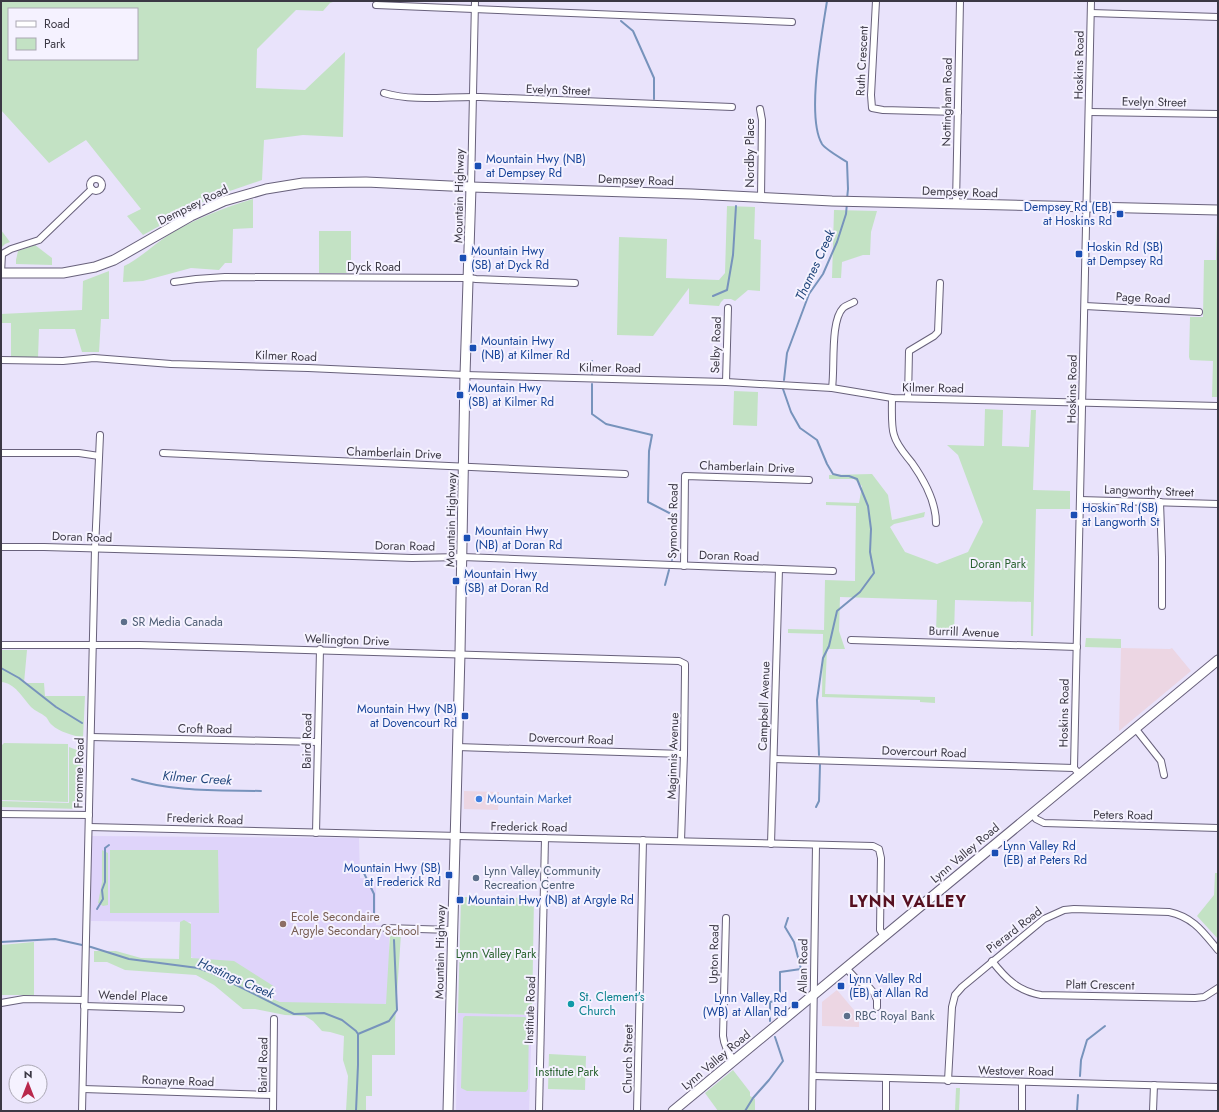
<svg xmlns="http://www.w3.org/2000/svg" width="1219" height="1112" viewBox="0 0 1219 1112" font-family="Jost,sans-serif">
<style>
.commercial{fill:#ecd6e3}
.built{fill:#dfd4fa}
.green{fill:#c3e2c4;fill-rule:evenodd}
.lines{fill:none;stroke-linecap:round;stroke-linejoin:round}
.stream{stroke:#7793bc;stroke-width:2}
.street-casing{stroke:#68617b;stroke-width:8}
.secondary-casing{stroke:#68617b;stroke-width:11}
.street{stroke:#fff;stroke-width:6}
.secondary{stroke:#fff;stroke-width:9}
.transit-dot{fill:#1a4fb4;stroke:#f5f2ff;stroke-width:1.5}
.service-dot{fill:#5c6f8a;stroke:#f5f2ff;stroke-width:1.5}
.shop-dot{fill:#3f7fe0;stroke:#f5f2ff;stroke-width:1.5}
.education-dot{fill:#8d6e63;stroke:#f5f2ff;stroke-width:1.5}
.culture-dot{fill:#0f9aa8;stroke:#f5f2ff;stroke-width:1.5}
.labels{text-anchor:middle;dominant-baseline:central;stroke-width:4;stroke-linejoin:round;paint-order:stroke}
.street-label{font-size:12px;fill:#3b3844;stroke:#f5f2ff}
.transit-label{font-size:12px;fill:#164399;stroke:#f5f2ff;text-anchor:start}
.park-label{font-size:12px;fill:#2a6230;stroke:#f5f2ff}
.service-label{font-size:12px;fill:#4e5e75;stroke:#f5f2ff;text-anchor:start}
.shop-label{font-size:12px;fill:#366cbe;stroke:#f5f2ff;text-anchor:start}
.education-label{font-size:12px;fill:#785e54;stroke:#f5f2ff;text-anchor:start}
.culture-label{font-size:12px;fill:#0d838f;stroke:#f5f2ff;text-anchor:start}
.water-label{font-size:13px;font-style:italic;fill:#22477c;stroke:#f5f2ff}
.district-label{font-size:16px;font-weight:bold;letter-spacing:1px;fill:#561020;stroke:#f5f2ff}
</style>
<rect width="100%" height="100%" fill="#e9e3fb"/>
<g class="commercial">
<path d="M1121,648l49,1 2,-1 19,23 -72,60z"/>
<path d="M464,791l35,1 -1,18 -34,-1z"/>
<path d="M837,990l22,26v11l-37,-1v-24z"/>
</g>
<g class="built">
<path d="M91,836l268,2 1,40 16,1v46l13,1v84l-99,-3 -99,-50v-35l-100,-1z"/>
<path d="M458,1013l74,2 -3,96h-73z"/>
</g>
<g class="green">
<path d="M1,1h335l-6,2 -7,8 -27,-1 -39,39 -1,39 49,2 40,-38 -2,85 -40,-2 -39,5 -2,40 -38,13 -19,8 -62,34 -16,-19 14,-7 -55,-69 -37,23 -48,-53zM9,9h128v50h-128z"/>
<path d="M253,199v29l-20,1 -1,34h-7l-6,7 -28,-2 -48,13 -20,1 1,-16c17,-8 30,-22 46,-32 25,-15 55,-27 83,-35z"/>
<path d="M727,206l28,1 -1,32 7,1 -1,51 -12,-1 -13,11 -4,-2h-7l-3,3 -2,4 -30,-2v-16l-36,48 -36,-1 2,-98 48,2 -1,39 53,2 6,-7z"/>
<path d="M834,210l43,1 -6,21 -1,23h-7l-21,7 -1,16h-9z"/>
<path d="M1217,221h1v176h-6l1,-36 -23,-1 -1,-3 1,-40h13l1,-57h12z"/>
<path d="M1,230l9,12 -5,2 -4,4z"/>
<rect x="319" y="231" width="32" height="42"/>
<path d="M35,245l17,13v7l-36,-1v-4l2,-9z"/>
<path d="M109,271v48h-8l-2,33h-17l-7,-23h-36l-1,29 -27,1v-36h-10v-9l81,-4 1,-29z"/>
<path d="M734,391l24,1 -1,34 -24,-1z"/>
<path d="M985,409l18,1 -1,36 27,1 2,-37h5l-3,80 37,1v18h-34l-3,127h-2v-34l-76,-2 -1,34 -18,-1 1,-33 -97,-3 -1,34 6,18h-18l-2,45 110,3v6l-15,-1v-2l-98,-3 1,-63 -35,-1v-4l36,1 1,-50 30,1 1,-75 -30,-1v-3l33,1 3,-17 -8,-7h-25v-4l43,-1 16,21 4,25 33,-8 -1,5 -30,7 -4,3 15,25 32,12 31,-12 15,-30 -25,-67 -11,-10 37,1z"/>
<path d="M1086,638l35,1v9l-36,-1z"/>
<path d="M1,650h26l-3,33h20l1,13h40l-2,42c-10,-3 -24,-6 -31,-13 -3,-2 -4,-6 -6,-8 -5,-4 -11,-6 -15,-10 -9,-10 -16,-24 -30,-25z"/>
<path d="M4,743l64,1v58l-67,-2v-54z"/>
<path d="M69,747l13,5 -2,57 -79,-2v-6l68,2z"/>
<path d="M102,850l6,3v52l-5,1 -5,-3 4,-21z"/>
<path d="M110,850h108l1,63h-109z"/>
<path d="M1215,873h3v66l-21,-23 17,-21z"/>
<path d="M461,897l73,1 -2,117 -74,-2z"/>
<path d="M184,920l7,4v34l43,3 41,26 -2,12 7,3 106,2 4,-70h11l-6,89v32h-23v41h-6v15h-20l2,-35 -5,-16 1,-24 -14,-4 -8,-1 -9,-10 -8,-5 -20,-1 -30,-6h-12l-29,-24 -18,-10 -71,-5 -18,-8h-13v-11h22l25,7 38,1 1,-37z"/>
<path d="M34,942v53h-33v-50z"/>
<path d="M465,1016l60,1 4,4 -1,68 -2,3 -59,-1 -6,-3 2,-70z"/>
<path d="M549,1054l37,2 -1,34 -37,-1z"/>
<path d="M733,1070l17,22v4l5,3v12h-37l-13,-18z"/>
<path d="M956,1088h4l-1,23h-4z"/>
</g>
<g class="lines">
<g class="stream">
<path d="M827,1c-5,33 -21,116 -5,143 4,6 19,14 25,18l1,27 -1,10"/>
<path d="M621,21l12,10 21,47v21"/>
<path d="M713,296l14,-6 6,-35 3,-49"/>
<path d="M592,374v-13"/>
<path d="M784,380l3,-27 22,-59 14,-20 14,-32 9,-28 1,-11"/>
<path d="M592,384v30l14,10 46,11 -3,16 -1,51 29,15 -2,35 -3,8"/>
<path d="M783,389l8,23 9,16 17,12 10,24 6,10 8,2h8l8,3 11,27 3,23 -1,23 4,21 -14,19 -23,19 -8,35 -6,12 -6,42 2,55"/>
<path d="M665,585l4,-15"/>
<path d="M1,668l18,10 37,29 26,16"/>
<path d="M132,779c41,13 86,11 129,12"/>
<path d="M816,807l3,-6 1,-36"/>
<path d="M361,867l13,27v25"/>
<path d="M97,909l6,-10 -1,-9 3,-8v-34l4,-3"/>
<path d="M1,942l54,-3 36,8 38,12 69,9 14,5 82,41 30,-1 18,7 14,11 2,3v31l-2,46"/>
<path d="M770,1021v-19l10,-2v-28l21,-3 -7,-27 -9,-15 3,-9"/>
<path d="M358,1034l31,-13 8,-11 -3,-70"/>
<path d="M1080,1076l1,-16 6,-20 18,-14"/>
<path d="M745,1111l8,-13 16,-18 14,-19 -8,-24"/>
<path d="M1077,1111l1,-16"/>
</g>
<defs>
<g id="street">
<path d="M876,1l-5,94 1,13 11,2 75,2"/>
<path d="M376,5l416,17"/>
<path d="M1091,13l127,4"/>
<path d="M384,93c31,9 65,3 96,4 84,4 168,7 252,10"/>
<path d="M760,109l2,11 -1,77"/>
<path d="M1089,112l129,2"/>
<circle cx="96" cy="185" r="6"/>
<path d="M471,187l4,-186"/>
<path d="M956,204l4,-203"/>
<path d="M1,273l1,-19 9,-5 28,-9 53,-51"/>
<path d="M174,282l22,-3 29,-2 244,1 7,1 99,4"/>
<path d="M1085,306l114,6"/>
<path d="M1,360l62,1 31,-3 77,6 137,4 157,7 261,7 106,6 60,10 326,8"/>
<path d="M726,382l2,-74"/>
<path d="M832,388c3,-20 -2,-67 11,-80 3,-3 8,-4 11,-6"/>
<path d="M892,398c0,8 -1,29 2,37 3,11 11,19 18,28 12,17 24,39 24,60"/>
<path d="M908,398l1,-47 25,-15 4,-4 2,-49"/>
<path d="M1,453h78l20,3"/>
<path d="M163,453l462,21"/>
<path d="M1080,500l138,4"/>
<path d="M1160,502l2,55v49"/>
<path d="M1,547h43l250,7 118,4 50,-1 371,14"/>
<path d="M684,566l1,-90 124,4"/>
<path d="M851,640l226,7"/>
<path d="M1,645h139l539,16 6,3v8l-1,82 -3,87"/>
<path d="M1135,728l26,33 3,14"/>
<path d="M91,737l227,5"/>
<path d="M457,747l227,7"/>
<path d="M774,759l300,9"/>
<path d="M1080,775l-6,-7 17,-767"/>
<path d="M1,814l88,1"/>
<path d="M1032,814l4,5 8,4 174,5"/>
<path d="M89,827l784,19 6,3 2,9 -1,72 4,6"/>
<path d="M316,833l4,-184"/>
<path d="M771,844l8,-275"/>
<path d="M726,918l-3,118c1,9 5,17 11,24"/>
<path d="M385,928l67,2"/>
<path d="M992,961c14,18 26,30 49,34l154,3 9,-1 14,-9"/>
<path d="M846,968l12,13 10,5 6,7 3,7v7"/>
<path d="M1,1003l23,-4 60,1"/>
<path d="M84,1006l97,3"/>
<path d="M813,1076l405,11"/>
<path d="M948,1081l4,-74 3,-12 7,-8 82,-68 20,-9 10,-1 95,3c24,5 34,20 49,38"/>
<path d="M1022,1082v29"/>
<path d="M83,1089l190,6"/>
<path d="M82,1111l13,-562 5,-114"/>
<path d="M273,1111l1,-92"/>
<path d="M539,1111l6,-273"/>
<path d="M637,1111l6,-271"/>
<path d="M812,1111l4,-266"/>
<path d="M886,1111v-32"/>
<path d="M1153,1111l1,-26"/>
</g>
<g id="secondary">
<path d="M1,273h62l32,-6 19,-7 77,-44 33,-15 42,-12 37,-6 63,-1 105,5 221,7 140,7 386,9"/>
<path d="M448,1111l12,-458 5,-278 6,-188"/>
<path d="M673,1111l545,-451"/>
</g>
</defs>
<use href="#street" class="street-casing"/>
<use href="#secondary" class="secondary-casing"/>
<use href="#street" class="street"/>
<use href="#secondary" class="secondary"/>
</g>
<g class="transit-dot">
<rect x="474" y="162" width="8" height="8" rx="2"/>
<rect x="1116" y="210" width="8" height="8" rx="2"/>
<rect x="1075" y="250" width="8" height="8" rx="2"/>
<rect x="459" y="254" width="8" height="8" rx="2"/>
<rect x="469" y="344" width="8" height="8" rx="2"/>
<rect x="456" y="391" width="8" height="8" rx="2"/>
<rect x="1070" y="511" width="8" height="8" rx="2"/>
<rect x="463" y="534" width="8" height="8" rx="2"/>
<rect x="452" y="577" width="8" height="8" rx="2"/>
<rect x="461" y="712" width="8" height="8" rx="2"/>
<rect x="991" y="849" width="8" height="8" rx="2"/>
<rect x="445" y="871" width="8" height="8" rx="2"/>
<rect x="456" y="896" width="8" height="8" rx="2"/>
<rect x="837" y="982" width="8" height="8" rx="2"/>
<rect x="791" y="1001" width="8" height="8" rx="2"/>
</g>
<g class="service-dot">
<circle cx="124" cy="622" r="4"/>
<circle cx="476" cy="878" r="4"/>
<circle cx="847" cy="1016" r="4"/>
</g>
<circle class="shop-dot" cx="479" cy="799" r="4"/>
<circle class="education-dot" cx="283" cy="924" r="4"/>
<circle class="culture-dot" cx="571" cy="1004" r="4"/>
<g class="labels">
<g class="street-label">
<text transform="translate(862 61) rotate(-87)">Ruth Crescent</text>
<text transform="translate(1079 65) rotate(-89)">Hoskins Road</text>
<text transform="translate(558 90) rotate(2)">Evelyn Street</text>
<text transform="translate(947 102) rotate(-89)">Nottingham Road</text>
<text transform="translate(1154 102) rotate(1)">Evelyn Street</text>
<text transform="translate(750 153) rotate(-90)">Nordby Place</text>
<text transform="translate(636 180) rotate(2)">Dempsey Road</text>
<text transform="translate(960 192) rotate(2)">Dempsey Road</text>
<text transform="translate(459 196) rotate(-89)">Mountain Highway</text>
<text transform="translate(193 205) rotate(-26)">Dempsey Road</text>
<text x="374" y="267">Dyck Road</text>
<text transform="translate(1143 298) rotate(3)">Page Road</text>
<text transform="translate(716 345) rotate(-88)">Selby Road</text>
<text transform="translate(286 356) rotate(2)">Kilmer Road</text>
<text transform="translate(610 368) rotate(1)">Kilmer Road</text>
<text transform="translate(933 388) rotate(1)">Kilmer Road</text>
<text transform="translate(1072 389) rotate(-89)">Hoskins Road</text>
<text transform="translate(394 453) rotate(2)">Chamberlain Drive</text>
<text transform="translate(747 467) rotate(2)">Chamberlain Drive</text>
<text transform="translate(1149 491) rotate(2)">Langworthy Street</text>
<text transform="translate(451 520) rotate(-89)">Mountain Highway</text>
<text transform="translate(673 521) rotate(-89)">Symonds Road</text>
<text transform="translate(82 537) rotate(2)">Doran Road</text>
<text transform="translate(405 546) rotate(1)">Doran Road</text>
<text transform="translate(729 556) rotate(2)">Doran Road</text>
<text transform="translate(964 632) rotate(2)">Burrill Avenue</text>
<text transform="translate(347 640) rotate(2)">Wellington Drive</text>
<text transform="translate(764 706) rotate(-88)">Campbell Avenue</text>
<text transform="translate(1064 713) rotate(-89)">Hoskins Road</text>
<text transform="translate(205 729) rotate(1)">Croft Road</text>
<text transform="translate(571 739) rotate(2)">Dovercourt Road</text>
<text transform="translate(307 741) rotate(-89)">Baird Road</text>
<text transform="translate(924 752) rotate(2)">Dovercourt Road</text>
<text transform="translate(673 756) rotate(-88)">Maginnis Avenue</text>
<text transform="translate(79 773) rotate(-89)">Fromme Road</text>
<text transform="translate(1123 815) rotate(1)">Peters Road</text>
<text transform="translate(205 819) rotate(2)">Frederick Road</text>
<text transform="translate(529 827) rotate(1)">Frederick Road</text>
<text transform="translate(965 853) rotate(-40)">Lynn Valley Road</text>
<text transform="translate(1014 930) rotate(-38)">Pierard Road</text>
<text transform="translate(440 952) rotate(-89)">Mountain Highway</text>
<text transform="translate(714 954) rotate(-89)">Upton Road</text>
<text transform="translate(803 966) rotate(-89)">Allan Road</text>
<text transform="translate(1100 985) rotate(1)">Platt Crescent</text>
<text transform="translate(133 996) rotate(2)">Wendel Place</text>
<text transform="translate(530 1010) rotate(-88)">Institute Road</text>
<text transform="translate(628 1059) rotate(-89)">Church Street</text>
<text transform="translate(716 1060) rotate(-40)">Lynn Valley Road</text>
<text transform="translate(263 1065) rotate(-89)">Baird Road</text>
<text transform="translate(1016 1071) rotate(1)">Westover Road</text>
<text transform="translate(178 1081) rotate(2)">Ronayne Road</text>
</g>
<g class="transit-label">
<text x="486" y="159">Mountain Hwy (NB)<tspan x="486" dy="14">at Dempsey Rd</tspan></text>
<text x="1112" y="207" text-anchor="end">Dempsey Rd (EB)<tspan x="1112" dy="14">at Hoskins Rd</tspan></text>
<text x="1087" y="247">Hoskin Rd (SB)<tspan x="1087" dy="14">at Dempsey Rd</tspan></text>
<text x="471" y="251">Mountain Hwy<tspan x="471" dy="14">(SB) at Dyck Rd</tspan></text>
<text x="481" y="341">Mountain Hwy<tspan x="481" dy="14">(NB) at Kilmer Rd</tspan></text>
<text x="468" y="388">Mountain Hwy<tspan x="468" dy="14">(SB) at Kilmer Rd</tspan></text>
<text x="1082" y="508">Hoskin Rd (SB)<tspan x="1082" dy="14">at Langworth St</tspan></text>
<text x="475" y="531">Mountain Hwy<tspan x="475" dy="14">(NB) at Doran Rd</tspan></text>
<text x="464" y="574">Mountain Hwy<tspan x="464" dy="14">(SB) at Doran Rd</tspan></text>
<text x="457" y="709" text-anchor="end">Mountain Hwy (NB)<tspan x="457" dy="14">at Dovencourt Rd</tspan></text>
<text x="1003" y="846">Lynn Valley Rd<tspan x="1003" dy="14">(EB) at Peters Rd</tspan></text>
<text x="441" y="868" text-anchor="end">Mountain Hwy (SB)<tspan x="441" dy="14">at Frederick Rd</tspan></text>
<text x="468" y="900">Mountain Hwy (NB) at Argyle Rd</text>
<text x="849" y="979">Lynn Valley Rd<tspan x="849" dy="14">(EB) at Allan Rd</tspan></text>
<text x="787" y="998" text-anchor="end">Lynn Valley Rd<tspan x="787" dy="14">(WB) at Allan Rd</tspan></text>
</g>
<g class="park-label">
<text x="998" y="564">Doran Park</text>
<text x="496" y="954">Lynn Valley Park</text>
<text x="567" y="1072">Institute Park</text>
</g>
<g class="service-label">
<text x="132" y="622">SR Media Canada</text>
<text x="484" y="871">Lynn Valley Community<tspan x="484" dy="14">Recreation Centre</tspan></text>
<text x="855" y="1016">RBC Royal Bank</text>
</g>
<g class="shop-label">
<text x="487" y="799">Mountain Market</text>
</g>
<g class="education-label">
<text x="291" y="917">Ecole Secondaire<tspan x="291" dy="14">Argyle Secondary School</tspan></text>
</g>
<g class="culture-label">
<text x="579" y="997">St. Clement's<tspan x="579" dy="14">Church</tspan></text>
</g>
<g class="water-label">
<text transform="translate(815 265) rotate(-65)">Thames Creek</text>
<text transform="translate(197 778) rotate(4)">Kilmer Creek</text>
<text transform="translate(236 978) rotate(24)">Hastings Creek</text>
</g>
<g class="district-label">
<text x="908" y="901">LYNN VALLEY</text>
</g>
</g>
<rect width="1219" height="1112" fill="none" stroke="#3b3844" stroke-width="4"/>
<rect x="8" y="8" width="130" height="52" fill="#f5f2ff" stroke="#aba8b4"/>
<rect x="16" y="21" width="20" height="6" fill="#ffffff" stroke="#aba8b4"/>
<text x="44" y="28" font-size="12" fill="#3b3844">Road</text>
<rect x="16" y="38" width="20" height="12" fill="#c3e2c4" stroke="#aba8b4"/>
<text x="44" y="48" font-size="12" fill="#3b3844">Park</text>
<g transform="translate(28 1084)"><circle r="19" fill="#f5f2ff" stroke="#aba8b4"/>
<path d="M0-3L7 15L0 10L-7 15Z" fill="#b9284c"/>
<text y="-6" font-size="11" font-weight="bold" text-anchor="middle" fill="#3b3844">N</text>
</g>
</svg>
